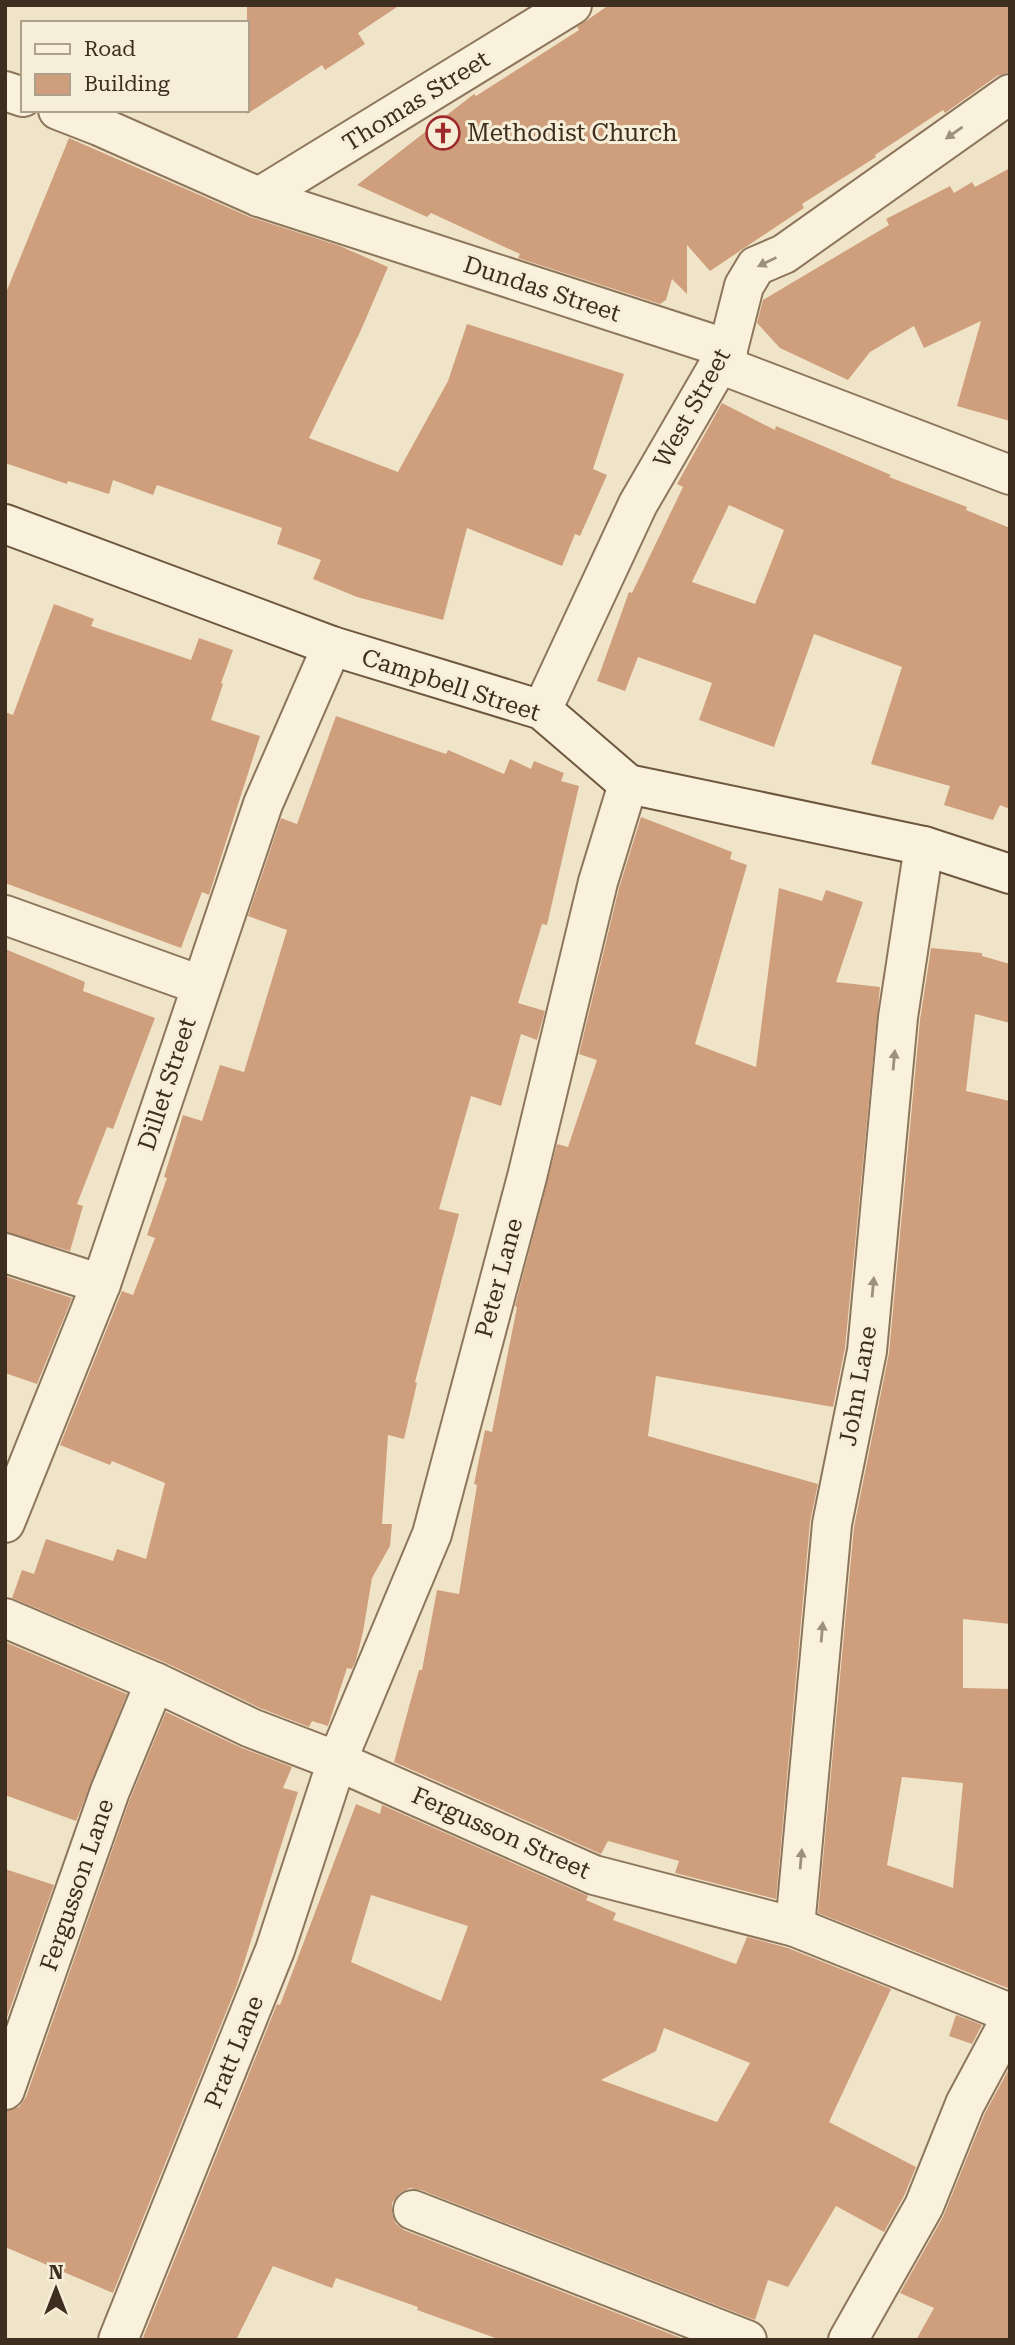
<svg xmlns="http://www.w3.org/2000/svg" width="1015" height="2345" viewBox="0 0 1015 2345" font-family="'Roboto Serif',serif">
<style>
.building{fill:#cf9f7d;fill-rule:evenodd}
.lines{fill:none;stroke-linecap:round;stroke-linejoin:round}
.street-casing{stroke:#8d765c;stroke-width:42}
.secondary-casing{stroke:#6f573f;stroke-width:42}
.street{stroke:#faf1dc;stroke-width:38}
.secondary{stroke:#faf1dc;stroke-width:38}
.oneway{fill:#9c907e}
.labels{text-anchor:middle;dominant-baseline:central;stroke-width:6;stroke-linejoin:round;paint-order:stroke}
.street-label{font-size:24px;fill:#3d2e20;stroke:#f7eed8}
.poi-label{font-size:24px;fill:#3d2e20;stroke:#f7eed8;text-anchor:start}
</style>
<rect width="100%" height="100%" fill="#f0e4c8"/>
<g class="building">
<path d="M247,5h153l-42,28 7,11 -40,26 -3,-5 -75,49z"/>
<path d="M609,5h401v67l-13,4 -52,37 -2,-3 -68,45 1,2 -74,47 2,4 -94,63 -23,-26v49l-15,-15 -6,21 -6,4 -142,-46 2,-4 -89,-41 -4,4 -70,-32 117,-91 2,2 103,-66 -2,-3z"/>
<path d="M69,138l181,79 90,29 48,21 -27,63 -52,108 89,34 50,-91 19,-57 157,50 -31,95 14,6 -27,61 -5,-2 -13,32 -95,-38 -24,92 -86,-23 -44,-18 8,-19 -44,-16 5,-16 -125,-43 -4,10 -40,-15 -4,14 -41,-13 -1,3 -62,-21v-168z"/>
<path d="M1010,168v253l-53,-15 24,-85 -57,27 -10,-22 -44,26 -22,28 -68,-32 -23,-25 6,-23 126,-75 -3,-6 64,-33 4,7 18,-11 3,5z"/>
<path d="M722,403l53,27 1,-4 115,49 -2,2 78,30 -1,3 44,18v281l-10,-4 -7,15 -49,-15 6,-19 -79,-22 31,-97 -88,-33 -40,113 -75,-27 13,-37 -74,-26 -13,34 -28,-10 32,-89 3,1 51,-106 -6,-3zM729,505l55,25 -29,74 -63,-22z"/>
<path d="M54,604l40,15 -3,7 100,34 8,-22 34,12 -12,33 2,1 -12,36 49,16 -51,159 -7,-3 -21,56 -176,-65v-171l8,3z"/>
<path d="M336,716l110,38 2,-4 56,24 6,-15 21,10 3,-8 30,12 -3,8 18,5 -32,139 -5,-1 -24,79 27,8 -8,29 -16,-6 -20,72 -30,-10 -32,113 20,5 -44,168 2,1 -13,56 -16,-4 -6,89h10l-2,22 -18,32 -9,54 -7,28 -4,9 -5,-1 -19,58 -16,-5 -3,6 -49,-19 -96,-46 -152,-64 10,-28 12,4 12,-35 67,22 4,-12 29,10 19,-76 -53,-22 -2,4 -50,-20 62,-154 11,4 22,-57 -8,-3 20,-57 -3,-1 19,-62 19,6 18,-56 24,7 43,-142 -39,-14 33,-98 16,6z"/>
<path d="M641,817l91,35 -2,7 17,6 -52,179 61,23 23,-179 43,13 4,-11 37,12 -27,80 44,5 -35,361 -12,59 -177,-31 -8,60 170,48 -8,38 -34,377 -101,-26 4,-12 -71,-20 -7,13 -207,-92 25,-92h3l15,-80 22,4 18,-109 -3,-1 11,-54 7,2 25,-125 -2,-1 42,-162 11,3 29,-87 -18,-6 40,-166z"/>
<path d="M931,948l51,5v3l28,8v59l-35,-9 -9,77 44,10v523l-47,-5v69l47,1v300l-192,-76 36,-386 35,-174 31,-333zM902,1777l61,6 -10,105 -66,-23z"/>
<path d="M5,949l80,33 -2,9 72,27 -42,111 -6,-2 -30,77 6,2 -13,45 -65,-19z"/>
<path d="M5,1276l67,22 -35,86 -32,-11z"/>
<path d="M5,1642l122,52 -51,127 -71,-26z"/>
<path d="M166,1712l76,36 50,19 -9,21 15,4 -61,193 -124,308 -108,-46v-136l14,-4 7,-10 104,-298z"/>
<path d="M356,1804l24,10 2,-9 206,91 -2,4 30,13 -3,7 123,44 11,-27 41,11 103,41 -62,133 87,45 -12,29 -20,36 -48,-26 -48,81 -20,-7 -13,40 -334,-130 -11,-2 -10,5 -8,10v11l4,10 8,6 282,110h-185l-84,-30 1,-3 -82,-29 -4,10 -59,-22 -37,74h-94l135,-336 3,1zM371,1895l97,31 -27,75 -90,-39zM664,2028l86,35 -33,59 -116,-42 55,-29z"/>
<path d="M5,1869l49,16 -49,138z"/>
<path d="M956,2015l26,10 -10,19 -23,-8z"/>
<path d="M1010,2067v273h-94l18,-32 -34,-15 43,-76 42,-104z"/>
</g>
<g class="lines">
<defs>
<g id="street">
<path d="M5,91l18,6"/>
<path d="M58,110l41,16 160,71 469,152 -1,18 283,108"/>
<path d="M259,197l313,-192"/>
<path d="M542,710l96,-206 90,-155 16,-63 12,-20 28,-12 226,-160"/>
<path d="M5,915l195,70"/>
<path d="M5,1253l96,31"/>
<path d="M5,1523l96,-239 162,-480 69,-158"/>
<path d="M5,1618l150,64 96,46 86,33 257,114 201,52 215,86"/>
<path d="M795,1927l37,-403 35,-173 31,-334 26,-171"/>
<path d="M5,2090l105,-299 45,-109"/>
<path d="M413,2210l334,130"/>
<path d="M118,2340l157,-390 62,-189 95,-227 95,-357 71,-295 30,-98"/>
<path d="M848,2340l76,-134 41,-102 45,-84"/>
</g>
<path id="secondary" d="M5,524l327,122 210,64 86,74 296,62 86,28"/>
</defs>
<use href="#street" class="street-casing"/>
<use href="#secondary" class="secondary-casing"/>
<use href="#street" class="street"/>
<use href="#secondary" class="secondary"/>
</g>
<defs><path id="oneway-solid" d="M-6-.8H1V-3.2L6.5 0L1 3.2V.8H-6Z" transform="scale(1.75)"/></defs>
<g class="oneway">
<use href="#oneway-solid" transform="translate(954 133) rotate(145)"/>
<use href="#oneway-solid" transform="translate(767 262) rotate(154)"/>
<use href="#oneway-solid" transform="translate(894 1060) rotate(-85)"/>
<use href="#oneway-solid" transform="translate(873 1287) rotate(-85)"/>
<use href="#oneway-solid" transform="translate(822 1632) rotate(-85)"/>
<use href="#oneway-solid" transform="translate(801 1859) rotate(-85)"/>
</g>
<defs>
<symbol id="church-ring" viewBox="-11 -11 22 22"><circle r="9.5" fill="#f7eed8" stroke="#9e2a2b" stroke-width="1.5"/><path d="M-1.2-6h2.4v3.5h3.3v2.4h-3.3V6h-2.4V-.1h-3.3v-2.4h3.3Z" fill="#9e2a2b"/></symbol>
</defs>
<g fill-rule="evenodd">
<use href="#church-ring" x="424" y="114" width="38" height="38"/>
</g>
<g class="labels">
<g class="street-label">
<text transform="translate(416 101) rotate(-32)">Thomas Street</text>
<text transform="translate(542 289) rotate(18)">Dundas Street</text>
<text transform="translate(692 408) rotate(-61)">West Street</text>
<text transform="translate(451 685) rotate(18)">Campbell Street</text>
<text transform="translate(167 1084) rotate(-72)">Dillet Street</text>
<text transform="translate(499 1278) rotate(-75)">Peter Lane</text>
<text transform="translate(858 1386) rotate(-80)">John Lane</text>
<text transform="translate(501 1833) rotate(24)">Fergusson Street</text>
<text transform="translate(77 1885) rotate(-71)">Fergusson Lane</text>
<text transform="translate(234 2052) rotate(-68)">Pratt Lane</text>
</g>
<g class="poi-label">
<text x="467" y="133">Methodist Church</text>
</g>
</g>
<rect width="1015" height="2345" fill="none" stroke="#3d2e20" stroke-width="14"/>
<rect x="21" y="21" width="228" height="91" fill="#f7eed8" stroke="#ada18e" stroke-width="2"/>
<rect x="35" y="44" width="35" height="10" fill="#faf1dc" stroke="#ada18e" stroke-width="2"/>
<text x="84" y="56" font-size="21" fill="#3d2e20">Road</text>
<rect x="35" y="74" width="35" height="21" fill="#cf9f7d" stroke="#ada18e" stroke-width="2"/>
<text x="84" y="91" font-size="21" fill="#3d2e20">Building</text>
<g transform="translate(56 2289)" stroke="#f7eed8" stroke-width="5" paint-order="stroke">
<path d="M0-5L12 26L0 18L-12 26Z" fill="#3d2e20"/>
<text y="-10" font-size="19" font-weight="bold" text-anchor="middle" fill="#3d2e20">N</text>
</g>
</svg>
